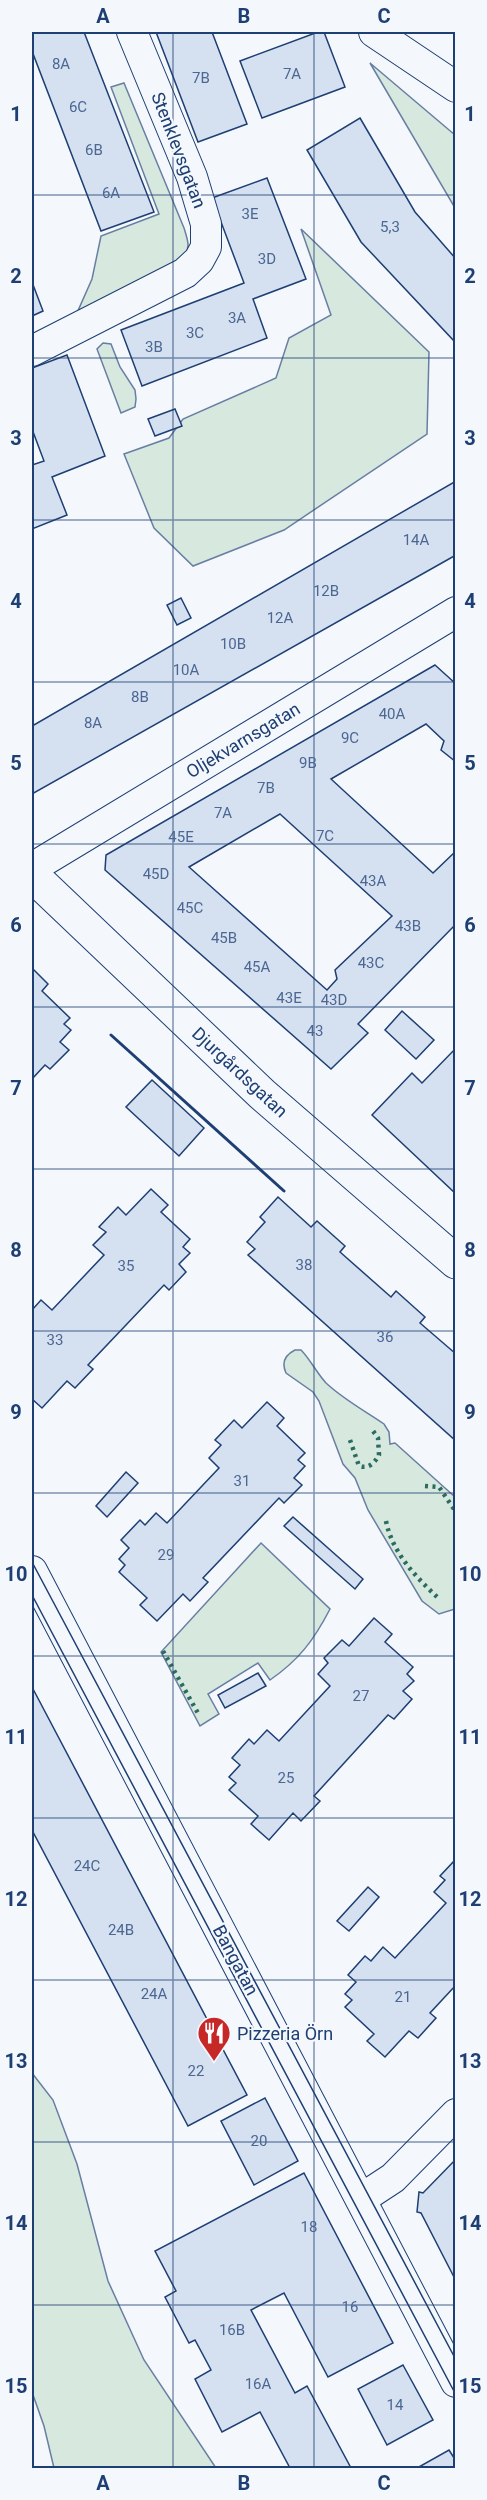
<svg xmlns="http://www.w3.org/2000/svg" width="487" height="2500" viewBox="0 0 487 2500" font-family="Roboto,sans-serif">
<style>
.green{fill:#d7e8df;stroke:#687fa3;stroke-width:1.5}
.building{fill:#d5e0f0;stroke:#1d3f73;stroke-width:1.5;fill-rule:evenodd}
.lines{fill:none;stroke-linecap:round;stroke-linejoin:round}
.minor-casing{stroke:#1d3f73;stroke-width:32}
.tertiary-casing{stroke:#1d3f73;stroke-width:35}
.minor{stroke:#f4f7fb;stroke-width:30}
.tertiary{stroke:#f4f7fb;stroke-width:33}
.tram{stroke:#1d3f73;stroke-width:1.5}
.hedge{stroke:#2c6c60;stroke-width:4.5;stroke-dasharray:3 4.5;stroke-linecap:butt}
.wall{stroke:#1d3f73;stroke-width:3}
.grid{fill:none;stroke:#1d3f73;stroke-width:1.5;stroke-opacity:0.55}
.labels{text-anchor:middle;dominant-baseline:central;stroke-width:4.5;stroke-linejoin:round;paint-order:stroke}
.number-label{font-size:15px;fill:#4b6792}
.street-label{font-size:18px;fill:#1d3f73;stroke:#f4f7fb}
.poi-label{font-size:18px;fill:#1d3f73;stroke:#f4f7fb;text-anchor:start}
.neatline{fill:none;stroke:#1d3f73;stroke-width:2}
.grid-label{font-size:20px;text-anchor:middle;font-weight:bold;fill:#1d3f73}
</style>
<rect width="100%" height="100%" fill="#f4f7fb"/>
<g class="green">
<path d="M370,63l85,72v73z"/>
<path d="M124,83l60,145c4,13 7,19 -1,31l-106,54 15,-34 9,-43 58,-22 -48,-127z"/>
<path d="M301,229l128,123 -2,82 -143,96 -91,36 -39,-38 -30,-74 45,-16 14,-19 93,-41 13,-40 42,-23z"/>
<path d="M103,343l8,1 9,23 15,23 1,9 -1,8 -14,6 -24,-64z"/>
<path d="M295,1350h6c9,9 15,22 25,33 17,16 39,28 58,41l5,8 1,12 5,-1 60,54v112l-16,5 -17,-13 -54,-91 -13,-32 -12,-14 -24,-63 -6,-9 -27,-19c-5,-11 -1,-18 9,-23z"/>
<path d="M261,1543l69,66c-16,31 -31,51 -60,71l-12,-17 -50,31 11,20 -19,12 -39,-74z"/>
<path d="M32,2073l21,27 24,64 31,117 36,79 72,108h-162l-10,-42 -12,-34z"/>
</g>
<g class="building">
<path d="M32,32h52l70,180 -53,19 -69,-180z"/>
<path d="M156,32h56l35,92 -49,18z"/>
<path d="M318,32h6l21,55 -83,31 -22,-57z"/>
<path d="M360,118l55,94 41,47v84l-95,-101 -54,-92z"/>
<path d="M267,178l39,101 -53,20 14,39 -125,48 -21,-56 123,-47 -32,-85z"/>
<path d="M32,282l11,29 -11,5z"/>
<path d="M67,355l38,101 -53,21 15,38 -35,14v-64l12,-4 -12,-32v-61z"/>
<path d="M175,409l7,17 -27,10 -7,-17z"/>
<path d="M456,481v74l-424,239v-72l2,3z"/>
<path d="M181,598l10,20 -14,7 -10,-20z"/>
<path d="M435,665l21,19v78l-15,-12 3,-9 -18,-17 -95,55 102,94 23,-22v73l-98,100 10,9 -37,36 -226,-199 1,-15zM280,814l112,102 -57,54 2,9 -10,11 -138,-123z"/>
<path d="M32,968l16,16 -6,7 28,27 -6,6 7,6 -11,12 9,8 -19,19 -5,-4 -13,14z"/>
<path d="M402,1011l32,29 -18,19 -31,-29z"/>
<path d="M456,1048v146l-84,-79 40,-42 10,10z"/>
<path d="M152,1080l52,48 -25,28 -53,-49z"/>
<path d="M151,1189l17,16 -7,7 29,27 -7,8 7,6 -11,11 7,8 -17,18 -5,-5 -76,80 5,4 -18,19 -8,-7 -25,27 -10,-9v-89l9,-10 11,10 52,-55 -11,-10 13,-13 -7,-5 19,-20 8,8z"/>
<path d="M278,1197l33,30 6,-6 28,25 -5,6 51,45 5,-6 29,26 -5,6 36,31v87l-208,-186 7,-6 -8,-7 18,-20 -5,-5z"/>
<path d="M267,1402l17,16 -7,8 28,27 -7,7 7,6 -11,12 8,7 -18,18 -5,-5 -76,80 5,4 -18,19 -7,-7 -26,27 -17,-16 7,-7 -28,-26 6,-7 -6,-6 10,-11 -8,-8 19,-20 5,5 11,-12 11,10 52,-55 -10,-10 12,-13 -6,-5 19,-20 8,8z"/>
<path d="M126,1472l12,11 -31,34 -11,-11z"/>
<path d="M293,1517l70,62 -8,10 -71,-63z"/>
<path d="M374,1618l18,16 -7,8 28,25 -6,7 7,7 -11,10 9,8 -18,20 -6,-4 -74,81 6,5 -19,20 -8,-8 -24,27 -18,-16 7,-8 -29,-26 7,-7 -7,-6 11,-12 -8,-7 17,-19 5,5 13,-14 12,11 51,-55 -12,-12 10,-11 -4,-5 18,-18 7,6z"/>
<path d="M258,1673l8,13 -41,22 -7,-13z"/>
<path d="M32,1687l215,408 -59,31 -156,-296z"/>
<path d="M456,1859v126l-26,28 6,5 -18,20 -9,-7 -24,26 -18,-16 7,-7 -29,-27 7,-7 -7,-6 11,-12 -8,-7 17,-19 6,5 12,-14 12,11 51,-55 -12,-11 11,-12 -5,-4z"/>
<path d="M368,1887l11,10 -30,34 -12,-10z"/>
<path d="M265,2098l33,63 -44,24 -33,-64z"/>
<path d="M456,2159v122l-35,-68 -4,-1 2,-20 4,1z"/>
<path d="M304,2173l89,170 -65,34 -44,-84 -33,17 44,83 12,-7 44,82h-61l-30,-56 -38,20 -27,-53 16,-9 -16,-30 -6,3 -24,-46 11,-6 -21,-40z"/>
<path d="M403,2365l30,55 -46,25 -29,-56z"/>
<path d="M449,2450l7,11v7h-39z"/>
</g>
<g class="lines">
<defs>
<g id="minor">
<path d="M374,32l82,55"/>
<path d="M32,351l153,-78 14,-13 7,-13v-23l-14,-47 -60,-145"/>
<path d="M32,868l424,-256"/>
<path d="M32,1571l424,811"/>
<path d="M361,2199l32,-21 63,-64"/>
</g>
<path id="tertiary" d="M32,875l230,219 194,168"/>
</defs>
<use href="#minor" class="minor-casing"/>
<use href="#tertiary" class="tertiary-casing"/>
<use href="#minor" class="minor"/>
<use href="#tertiary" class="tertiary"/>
<g class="tram">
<path d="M32,1562l424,798"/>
<path d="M32,1595l424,800"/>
</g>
<g class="hedge">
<path d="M350,1440l9,26c9,3 15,-2 20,-11l-1,-17 -7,-10"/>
<path d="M425,1486l14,1 17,25"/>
<path d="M386,1521c6,31 29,55 51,76"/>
<path d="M163,1651l36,64"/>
</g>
<path class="wall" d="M111,1035l173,156"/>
</g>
<path class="grid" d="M173,32v2436M314,32v2436M32,195h424M32,358h424M32,520h424M32,682h424M32,844h424M32,1007h424M32,1169h424M32,1331h424M32,1493h424M32,1656h424M32,1818h424M32,1980h424M32,2142h424M32,2305h424"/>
<defs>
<symbol id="restaurant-pin" viewBox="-11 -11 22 30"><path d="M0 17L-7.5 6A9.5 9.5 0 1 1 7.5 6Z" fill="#c62828" stroke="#f4f7fb"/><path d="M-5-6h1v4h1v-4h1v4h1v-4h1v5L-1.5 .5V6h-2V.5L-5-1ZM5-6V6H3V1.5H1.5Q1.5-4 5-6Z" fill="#fff"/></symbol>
</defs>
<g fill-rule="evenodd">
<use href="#restaurant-pin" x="195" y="2014" width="38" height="52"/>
</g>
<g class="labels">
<g class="number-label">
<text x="61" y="64">8A</text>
<text x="292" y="74">7A</text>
<text x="201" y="78">7B</text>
<text x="78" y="107">6C</text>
<text x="94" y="150">6B</text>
<text x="111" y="193">6A</text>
<text x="250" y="214">3E</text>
<text x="390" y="227">5,3</text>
<text x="267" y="259">3D</text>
<text x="237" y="318">3A</text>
<text x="195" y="333">3C</text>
<text x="154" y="347">3B</text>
<text x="416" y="540">14A</text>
<text x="326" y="591">12B</text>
<text x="280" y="618">12A</text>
<text x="233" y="644">10B</text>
<text x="186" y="670">10A</text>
<text x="140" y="697">8B</text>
<text x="392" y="714">40A</text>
<text x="93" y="723">8A</text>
<text x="350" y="738">9C</text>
<text x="308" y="763">9B</text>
<text x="266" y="788">7B</text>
<text x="223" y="813">7A</text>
<text x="325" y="836">7C</text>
<text x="181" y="837">45E</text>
<text x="156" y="874">45D</text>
<text x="373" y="881">43A</text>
<text x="190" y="908">45C</text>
<text x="408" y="926">43B</text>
<text x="224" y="938">45B</text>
<text x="371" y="963">43C</text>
<text x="257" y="967">45A</text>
<text x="289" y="998">43E</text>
<text x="334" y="1000">43D</text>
<text x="315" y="1031">43</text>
<text x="304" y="1265">38</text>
<text x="126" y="1266">35</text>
<text x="385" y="1337">36</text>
<text x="55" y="1340">33</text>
<text x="242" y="1481">31</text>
<text x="166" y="1555">29</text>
<text x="361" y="1696">27</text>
<text x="286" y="1778">25</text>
<text x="87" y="1866">24C</text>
<text x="121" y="1930">24B</text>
<text x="154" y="1994">24A</text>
<text x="403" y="1997">21</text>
<text x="196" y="2071">22</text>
<text x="259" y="2141">20</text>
<text x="309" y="2227">18</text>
<text x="350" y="2307">16</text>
<text x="232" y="2330">16B</text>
<text x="258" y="2384">16A</text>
<text x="395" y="2405">14</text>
</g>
<g class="street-label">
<text transform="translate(179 150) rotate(69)">Stenklevsgatan</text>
<text transform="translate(243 740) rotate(-31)">Oljekvarnsgatan</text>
<text transform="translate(240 1072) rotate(43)">Djurgårdsgatan</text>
<text transform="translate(236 1960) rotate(62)">Bangatan</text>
</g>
<g class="poi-label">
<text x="237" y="2033">Pizzeria Örn</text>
</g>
</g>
<rect width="487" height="2500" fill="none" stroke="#f4f7fb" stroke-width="66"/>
<rect x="33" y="33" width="421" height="2434" class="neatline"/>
<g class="grid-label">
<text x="103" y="23">A</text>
<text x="244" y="23">B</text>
<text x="384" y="23">C</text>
<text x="16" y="121">1</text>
<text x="470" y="121">1</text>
<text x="16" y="283">2</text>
<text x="470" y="283">2</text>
<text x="16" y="445">3</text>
<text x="470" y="445">3</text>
<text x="16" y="608">4</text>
<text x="470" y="608">4</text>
<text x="16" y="770">5</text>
<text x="470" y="770">5</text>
<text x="16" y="932">6</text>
<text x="470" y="932">6</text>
<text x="16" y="1095">7</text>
<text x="470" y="1095">7</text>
<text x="16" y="1257">8</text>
<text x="470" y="1257">8</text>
<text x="16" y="1419">9</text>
<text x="470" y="1419">9</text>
<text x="16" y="1581">10</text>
<text x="470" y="1581">10</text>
<text x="16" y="1744">11</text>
<text x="470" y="1744">11</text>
<text x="16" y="1906">12</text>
<text x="470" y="1906">12</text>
<text x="16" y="2068">13</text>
<text x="470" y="2068">13</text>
<text x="16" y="2230">14</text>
<text x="470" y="2230">14</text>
<text x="16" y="2393">15</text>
<text x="470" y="2393">15</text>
<text x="103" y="2490">A</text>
<text x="244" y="2490">B</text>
<text x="384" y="2490">C</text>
</g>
</svg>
